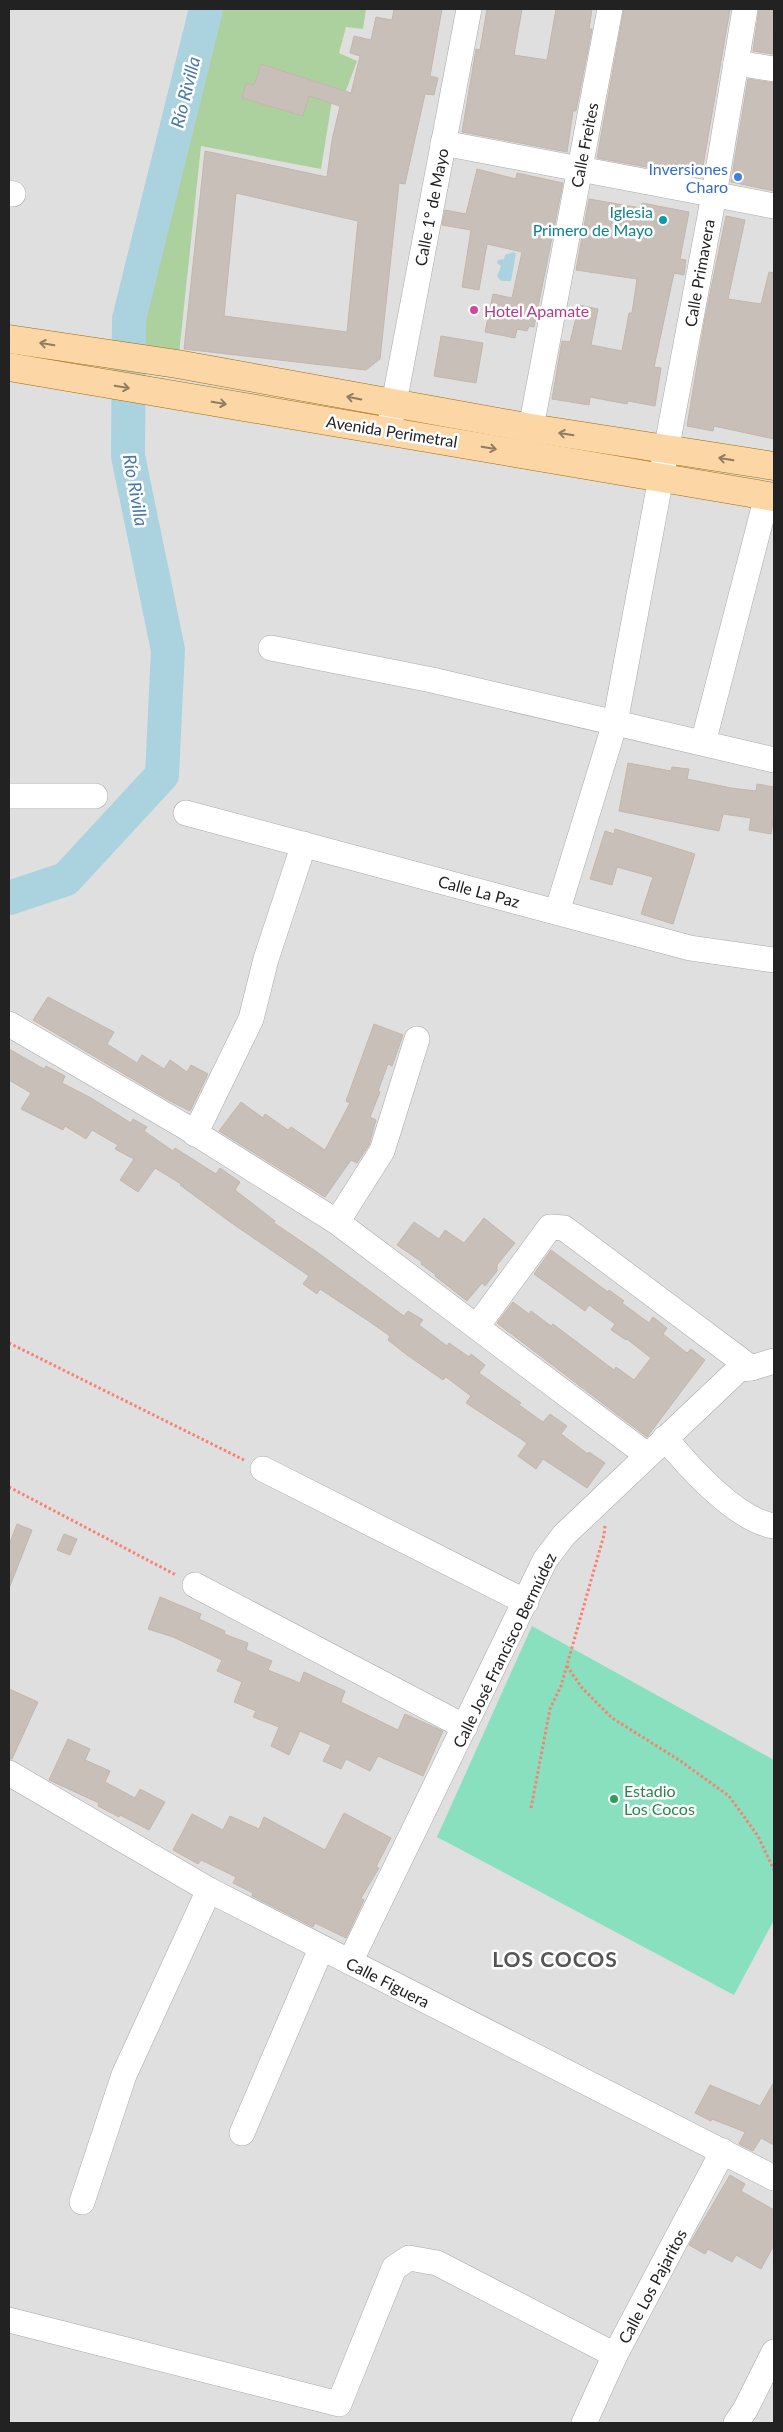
<svg xmlns="http://www.w3.org/2000/svg" width="783" height="2432" viewBox="0 0 783 2432" font-family="Lato,sans-serif">
<style>
.residential{fill:#e0dfdf}
.forest{fill:#add19e}
.pitch{fill:#88e0be}
.water{fill:#aad3df}
.lines{fill:none;stroke-linecap:round;stroke-linejoin:round}
.river{stroke:#aad3df;stroke-width:34}
.building{fill:#c7bfb8;stroke:#c4b6ab;fill-rule:evenodd}
.minor-casing{stroke:#a9a9a9;stroke-width:26}
.major-casing{stroke:#a06b00;stroke-width:29}
.path{stroke:#fa8072;stroke-width:3;stroke-dasharray:2.5 2.5;stroke-linecap:butt}
.minor{stroke:#fff;stroke-width:25}
.major{stroke:#fcd6a4;stroke-width:28}
.oneway{stroke:#8f7c63}
.shop-dot{fill:#3f7fe0;stroke:#fff;stroke-width:2}
.culture-dot{fill:#0f9aa8;stroke:#fff;stroke-width:2}
.hotel-dot{fill:#d1479c;stroke:#fff;stroke-width:2}
.leisure-dot{fill:#2e9e5b;stroke:#fff;stroke-width:2}
.labels{text-anchor:middle;dominant-baseline:central;stroke-width:5;stroke-linejoin:round;paint-order:stroke}
.street-label{font-size:16px;fill:#222;stroke:#fff}
.shop-label{font-size:16px;fill:#366cbe;stroke:#fff;text-anchor:end}
.culture-label{font-size:16px;fill:#0d838f;stroke:#fff;text-anchor:end}
.hotel-label{font-size:16px;fill:#b23c85;stroke:#fff;text-anchor:start}
.leisure-label{font-size:16px;fill:#27864d;stroke:#fff;text-anchor:start}
.water-label{font-size:18px;font-style:italic;fill:#4a7aab;stroke:#fff}
.district-label{font-size:21px;font-weight:bold;letter-spacing:1px;fill:#555;stroke:#fff}
</style>
<rect width="100%" height="100%" fill="#f2efe9"/>
<rect class="residential" x="9" y="9" width="765" height="2414"/>
<path class="forest" d="M219,9h147l-3,20 -17,-2 -7,26 18,8 -13,35 -11,-2 -12,75 -120,-23 -22,208 -45,-11 1,-23 64,-253 16,-34z"/>
<path class="pitch" d="M532,1626l242,134v160l-40,75 -297,-158z"/>
<path class="water" d="M513,252l3,1 -5,28h-10l-4,-5 4,-10 -4,-3 1,-3 6,-1 1,-4z"/>
<g class="lines">
<path class="river" d="M9,898l57,-19 96,-104 6,-125 -40,-194 1,-137 77,-310"/>
</g>
<g class="building">
<path d="M394,9h48l-12,67 8,2 -4,17 -9,-1 -20,90 -6,-1 -19,176 -14,11 -182,-21 21,-198 122,26 5,-37 8,-34 -31,-10 -6,20 -61,-18 4,-15 8,2 7,-21 90,29 9,-37 -10,-3 4,-17 17,4 5,-23 16,3zM236,193l122,28 -11,111 -123,-16z"/>
<path d="M487,9h35l-8,46 33,5 9,-51h36l-3,20h3l-16,82h-3l-6,41 -105,-20 14,-83 4,1z"/>
<path d="M624,9h106l-28,163 -6,-1 -1,5 -98,-18z"/>
<path d="M759,9h15l-1,45 -20,-3z"/>
<path d="M748,79l26,4v108l-43,-9z"/>
<path d="M477,169l39,10 1,-6 46,10 -29,144 -5,-1 -2,5 -10,-2 -2,9 -30,-6 8,-38 19,4 10,-46 -35,-8 -8,46 -17,-3 9,-57 -29,-5 3,-15 21,4z"/>
<path d="M589,199l52,9 1,-5 47,9 -9,47 6,1 -2,15 -10,-2 -20,94 7,1 -6,38 -27,-5 -1,3 -37,-7 -1,8 -37,-6 10,-58 8,1 9,-37 19,4 -7,36 31,6 7,-38h3l5,-34 -61,-9z"/>
<path d="M726,216l19,4 -17,79 33,5 8,-32 5,1v166l-60,-13 -1,5 -26,-5 18,-108z"/>
<path d="M441,336l42,7 -7,40 -42,-7z"/>
<path d="M628,763l43,8 1,-4 17,2 -2,10 44,9 25,3 1,-7 17,3v28l-3,19 -22,-4 2,-12 -28,-4 -4,17 -100,-20z"/>
<path d="M615,829l80,25 -22,70 -32,-10 12,-37 -36,-10 -5,18 -22,-6 15,-48 9,3z"/>
<path d="M48,997l66,35 -7,12 30,19 5,-8 22,14 6,-9 17,12 4,-7 17,9 -18,37 -22,-11 -135,-80z"/>
<path d="M374,1024l29,11 -11,31 -4,-2 -10,27 2,1 -10,25 6,3 -7,25 -12,18 -6,-3 -26,37 -106,-66 22,-29 22,16 2,-4 23,16 3,-3 34,23 25,-47 -4,-2z"/>
<path d="M9,1049l35,20 2,-3 19,10 -3,7 29,15 40,25 2,-4 14,8 -3,4 29,20 2,-3 41,26 4,-6 20,14 -5,8 40,31 -1,2 43,29 87,64 4,-5 15,9 -4,5 28,21 2,-3 20,14 2,-3 14,11 -6,8 42,30 -2,2 24,17 7,-8 17,12 -6,8 27,20 1,-2 16,11 -18,25 -44,-29 -7,10 -18,-13 9,-13 -61,-40 5,-7 -25,-19 -3,3 -36,-25 -19,-15 2,-4 -20,-14 -50,-33 -3,5 -14,-10 6,-8 -76,-52 -53,-39 1,-1 -26,-16 -17,24 -18,-12 14,-21 -19,-10 3,-4 -26,-15 -6,9 -21,-13 -2,4 -42,-21 10,-16 -22,-13z"/>
<path d="M484,1218l31,25 -18,22v6l-12,15 -3,-3 -15,18 -32,-25 1,-1 -15,-11 1,-2 -25,-17 17,-23 25,17 6,-9 19,13z"/>
<path d="M551,1250l57,42 1,-2 15,11 -2,2 27,20 4,-6 14,11 -4,6 24,19 4,-4 14,11 -58,77 -150,-114 16,-21 16,12 2,-3 20,15 2,-2 61,46 2,-3 18,13 17,-22 -24,-19 -1,1 -15,-10 4,-6 -26,-19 -4,6 -51,-37z"/>
<path d="M17,1524l15,6 -22,56 -1,-41z"/>
<path d="M64,1534l13,5 -7,16 -13,-5z"/>
<path d="M160,1597l41,17 -2,5 26,12 -1,3 24,9 -2,7 26,11 -4,9 32,13 4,-11 19,9 22,10 -4,11 57,28 7,-16 38,17 -20,45 -45,-20 -8,15 -24,-12 -5,10 -18,-8 8,-16 -31,-14 -11,24 -18,-9 8,-19 -26,-10 3,-6 -22,-9 8,-20 -25,-11 5,-11 -49,-23 -25,-8z"/>
<path d="M9,1689l29,13 -26,57h-3z"/>
<path d="M68,1739l22,10 -5,11 25,11 -5,11 30,16 5,-9 25,13 -16,28 -29,-15 -1,2 -21,-11 1,-3 -50,-23z"/>
<path d="M344,1813l47,25 -15,29 3,1 -18,30 3,2 -18,38 -31,-15 -2,4 -61,-31 1,-3 -20,-10 3,-6 -35,-17 -3,4 -25,-14 19,-36 31,16 7,-14 29,13 5,-12 61,33z"/>
<path d="M774,2082v63l-13,-7 -8,13 -14,-7 6,-12 -33,-13 -1,2 -16,-8 15,-28 50,21z"/>
<path d="M730,2175l15,9 -4,7 33,19v35l-13,24 -25,-14 -4,7 -24,-13 -3,5 -16,-9z"/>
</g>
<g class="lines">
<defs>
<g id="minor">
<path d="M736,63l38,6"/>
<path d="M443,143l331,63"/>
<path d="M9,193l4,1"/>
<path d="M390,424l79,-415"/>
<path d="M531,428l79,-419"/>
<path d="M271,648l161,32 342,80"/>
<path d="M703,743l64,-247"/>
<path d="M9,796h86"/>
<path d="M186,813l504,135 84,12"/>
<path d="M557,912l58,-189 99,-528 31,-186"/>
<path d="M9,1024l175,102 153,96 310,233"/>
<path d="M195,1134l56,-115 15,-60 38,-115"/>
<path d="M337,1222l45,-71 35,-112"/>
<path d="M478,1325l72,-98 14,1 187,140"/>
<path d="M665,1438c24,29 71,82 109,88"/>
<path d="M263,1469l263,133"/>
<path d="M195,1585l270,142"/>
<path d="M9,1773l200,117 565,288"/>
<path d="M350,1962l195,-402 19,-25 175,-166 12,-1 23,-7"/>
<path d="M242,2133l79,-184"/>
<path d="M82,2202l42,-127 85,-185"/>
<path d="M9,2320l330,84 55,-136 15,-10 28,5 178,92"/>
<path d="M584,2423l31,-68 108,-204"/>
<path d="M736,2423l9,-13 29,-58"/>
</g>
<g id="major">
<path d="M9,339l168,25 354,64 243,38"/>
<path d="M9,367l765,130"/>
</g>
</defs>
<use href="#minor" class="minor-casing"/>
<use href="#major" class="major-casing"/>
<g class="path">
<path d="M9,1343l235,117"/>
<path d="M9,1487l167,88"/>
<path d="M567,1666l15,22 30,30 67,42 50,36 29,40 16,34"/>
<path d="M531,1808l19,-99 11,-23 43,-151 1,-9"/>
</g>
<use href="#minor" class="minor"/>
<use href="#major" class="major"/>
</g>
<defs><path id="oneway-shaft" d="M-6 0H5M1.5-3L5.5 0L1.5 3" fill="none" stroke-width="1.6" stroke-linecap="round" stroke-linejoin="round" transform="scale(1.25)"/></defs>
<g class="oneway">
<use href="#oneway-shaft" transform="translate(47 344) rotate(-171)"/>
<use href="#oneway-shaft" transform="translate(122 387) rotate(10)"/>
<use href="#oneway-shaft" transform="translate(354 398) rotate(-169)"/>
<use href="#oneway-shaft" transform="translate(219 403) rotate(9)"/>
<use href="#oneway-shaft" transform="translate(566 434) rotate(-171)"/>
<use href="#oneway-shaft" transform="translate(489 448) rotate(10)"/>
<use href="#oneway-shaft" transform="translate(726 459) rotate(-171)"/>
</g>
<circle class="shop-dot" cx="738" cy="177" r="5"/>
<circle class="culture-dot" cx="663" cy="220" r="5"/>
<circle class="hotel-dot" cx="474" cy="310" r="5"/>
<circle class="leisure-dot" cx="614" cy="1799" r="5"/>
<g class="labels">
<g class="street-label">
<text transform="translate(584 145) rotate(-79)">Calle Freites</text>
<text transform="translate(431 207) rotate(-79)">Calle 1° de Mayo</text>
<text transform="translate(699 273) rotate(-80)">Calle Primavera</text>
<text transform="translate(392 431) rotate(9)">Avenida Perimetral</text>
<text transform="translate(479 891) rotate(15)">Calle La Paz</text>
<text transform="translate(504 1650) rotate(-64)">Calle José Francisco Bermúdez</text>
<text transform="translate(388 1982) rotate(27)">Calle Figuera</text>
<text transform="translate(652 2286) rotate(-62)">Calle Los Pajaritos</text>
</g>
<g class="shop-label">
<text x="728" y="168">Inversiones<tspan x="728" dy="18">Charo</tspan></text>
</g>
<g class="culture-label">
<text x="653" y="211">Iglesia<tspan x="653" dy="18">Primero de Mayo</tspan></text>
</g>
<g class="hotel-label">
<text x="484" y="310">Hotel Apamate</text>
</g>
<g class="leisure-label">
<text x="624" y="1790">Estadio<tspan x="624" dy="18">Los Cocos</tspan></text>
</g>
<g class="water-label">
<text transform="translate(185 92) rotate(-76)">Río Rivilla</text>
<text transform="translate(136 490) rotate(80)">Río Rivilla</text>
</g>
<g class="district-label">
<text x="555" y="1958">LOS COCOS</text>
</g>
</g>
<rect width="783" height="2432" fill="none" stroke="#222222" stroke-width="20"/>
</svg>
